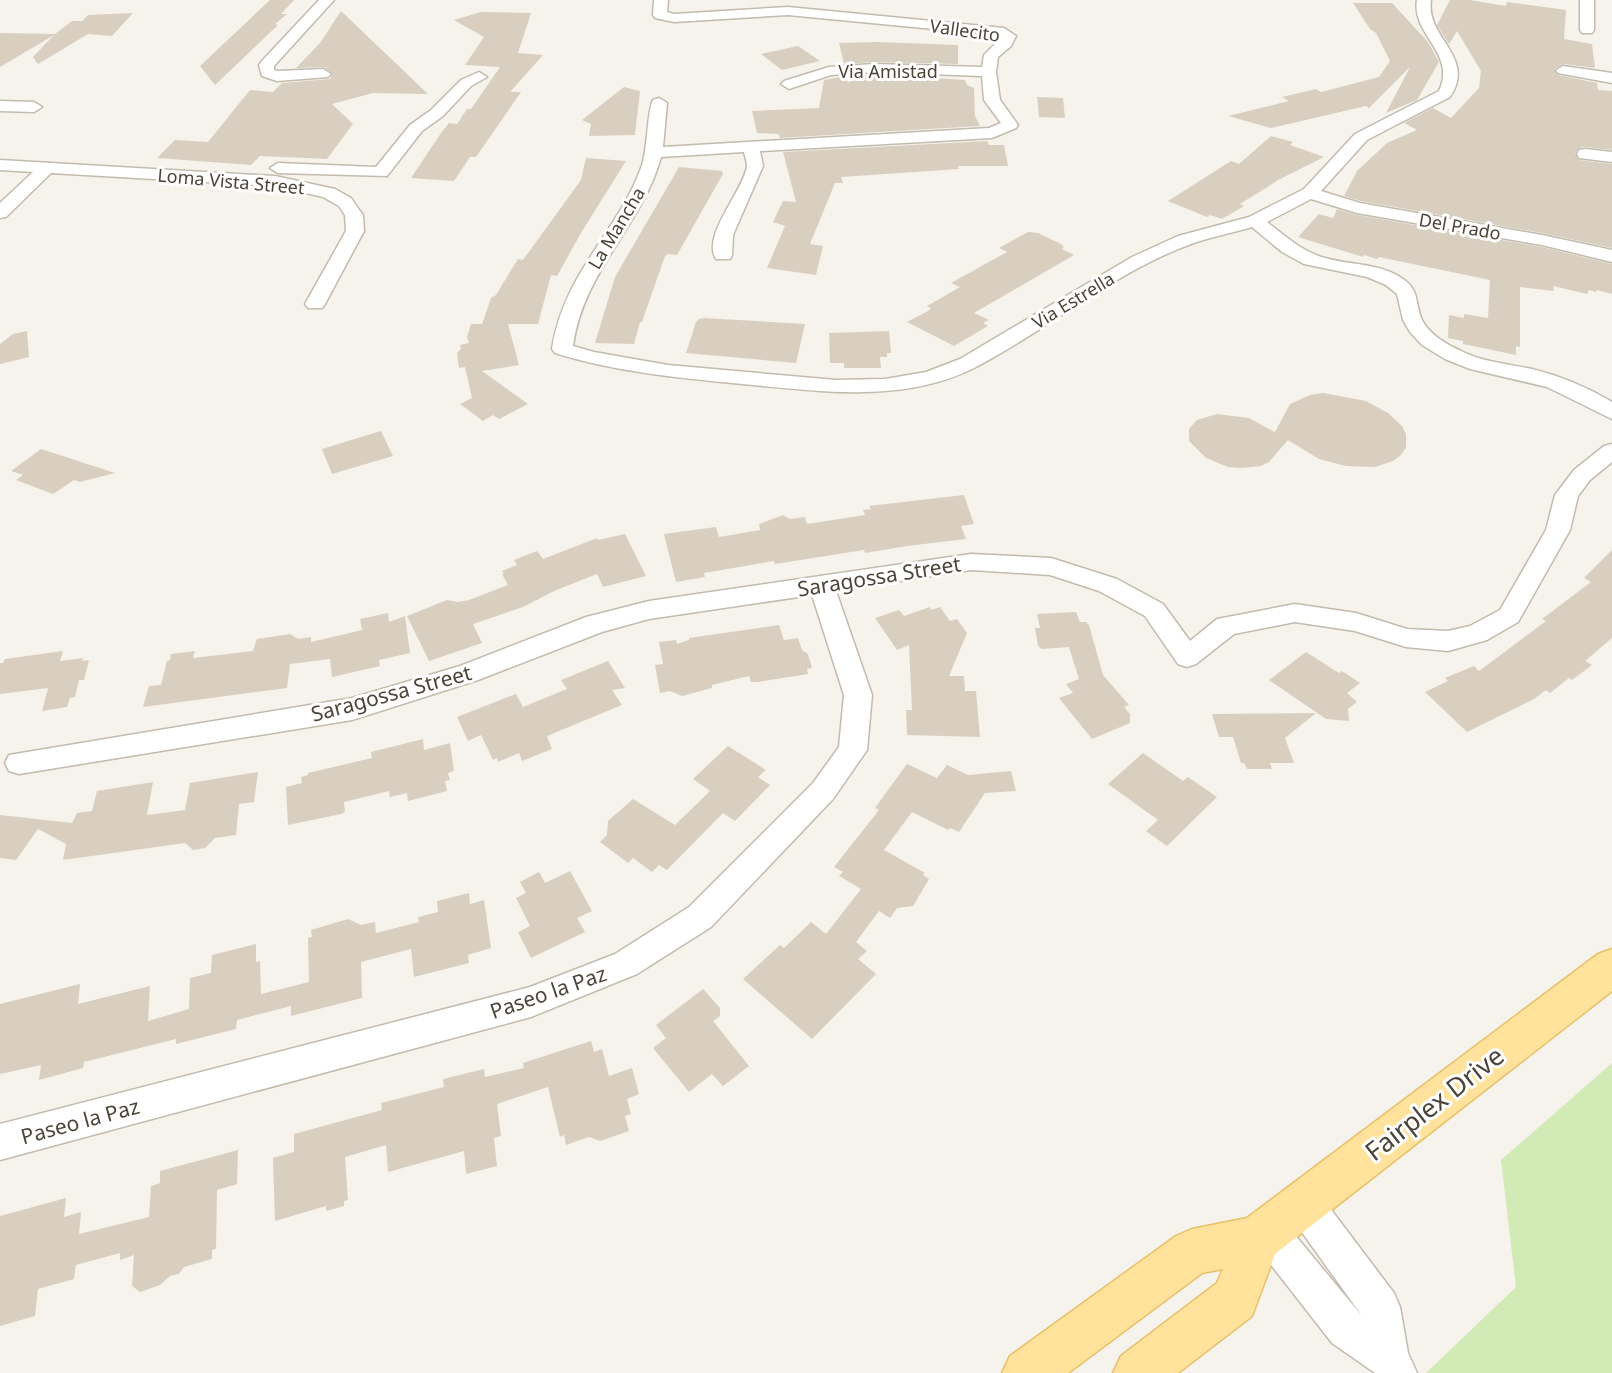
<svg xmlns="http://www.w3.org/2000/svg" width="1612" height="1373" viewBox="0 0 1612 1373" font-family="'Noto Sans',sans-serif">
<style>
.green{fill:#d2eab5}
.building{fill:#d8cfc1}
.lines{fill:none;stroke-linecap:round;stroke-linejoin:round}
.minor-casing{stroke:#c2bbae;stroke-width:3}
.major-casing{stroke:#e6c16a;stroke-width:3}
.minor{fill:#fff;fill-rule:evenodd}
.major{fill:#ffe39c;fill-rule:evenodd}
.labels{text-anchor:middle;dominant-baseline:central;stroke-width:6;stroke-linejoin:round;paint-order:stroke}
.far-street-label{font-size:18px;fill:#4b4439;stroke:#fff}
.street-label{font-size:21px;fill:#4b4439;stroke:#fff}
.near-street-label{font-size:26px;fill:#4b4439;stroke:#fff}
</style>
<rect width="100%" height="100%" fill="#f6f3ec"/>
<path class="green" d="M1612,1063v310h-186l90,-86 -15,-127z"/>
<g class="building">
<path d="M270,0h24l-13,14h6l-12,10 3,1 -63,60 -15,-19z"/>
<path d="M1450,0h20l36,6 1,-4 59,8 -2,29 28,5 3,24 -32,-4 -9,5 4,6 39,8 1,7 14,1v59l-27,-3 -6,1 -4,5 4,7 33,4v84l-70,-15 -181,-32 -17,-5 13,-25 30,-28 30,-13 -13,-7 29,-15 18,10 28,-30 2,-17 -24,-40 -8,13 -12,-19z"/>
<path d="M1353,3h39l36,39 11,20 -22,38 -31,13 24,-46 -41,41 -3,-2 -95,22 -43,-12 61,-15 -7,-4 34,-8 5,3 58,-15 11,-16 -14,-28 -6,-4z"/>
<path d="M341,11l87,83 -55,-1 -41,11 21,20 -26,35 -67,-3 -9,9 -94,-7 18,-18 33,2 42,-52 23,2 9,-9 48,-4 3,-5 -9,-7 -28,1 24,-25z"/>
<path d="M481,12l50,1 -13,40 25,2 -33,37h11l-45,65h-6l-16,24 -43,-3 30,-45 8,-10 8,1 10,-15h4l29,-42 -35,-2 19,-28 -30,-17z"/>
<path d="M133,13l-21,23 -24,-2 -50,30 -5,-7 21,-22 -54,32v-34l55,1 17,-13h10l6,-6z"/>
<path d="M878,42l80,3v19l-84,-2 -30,2 -5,-21z"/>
<path d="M798,46l22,15 -38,9 -21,-16z"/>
<path d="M874,74l91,6 2,5 7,3 1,28 5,10 -200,12 -1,-4 -22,-1 -5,-22 67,-3 5,-28 17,-3 9,6 -2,-7z"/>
<path d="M624,87l16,4 -5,44 -46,1 2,-12 -9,-4z"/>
<path d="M1037,97l26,1 2,20 -26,-1z"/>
<path d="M1271,136l22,6 -3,3 34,12 -44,22 -40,25 4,2 -22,13 -12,-4 -3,2 -39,-16 63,-40 8,3z"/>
<path d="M987,141l2,4h15l4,21h-50l1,3 -118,8 2,6h-8l-25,61 13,2 -7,29 -49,-7 18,-42 -12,-4 10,-21 13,1 -13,-50z"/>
<path d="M586,158l40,3 -45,72 -24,43 -6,-1 -13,49h-30l11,41 -37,6 46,33 -29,15 -6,-4 -10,6 -23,-17 12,-6 -7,-31 -6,1 -2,-15 4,-4 -1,-4 9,-2 -2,-6 4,-13h11l9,-26 5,-3 22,-36 5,1 58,-80z"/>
<path d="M679,167l43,4 1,3 -46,81 -9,-1 -3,2 -23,66h-2l-6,22 -39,-1 20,-66z"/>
<path d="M1337,209l20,6 185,32 70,17v30l-15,-4 -1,2 -7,-2 -2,4 -34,-8 1,5 -34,-4v60l-4,-1v9l-53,-11v-3l-15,-3 1,-23 15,3v-4l24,4 2,-38 -111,-23 -2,2 -13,-4 -1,2 -65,-20 21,-23 14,4z"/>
<path d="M1028,232l10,1 23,11 3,3 -2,2 12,6 -100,58 15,7 -6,3 5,3 -34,20 -47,-24 21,-11 3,-3 -4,-2 33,-19 -9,-4 56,-31 -8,-4z"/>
<path d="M704,318l101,6 -9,39 -110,-10 10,-31 3,-3z"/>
<path d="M27,331l2,26 -29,7v-20l13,-10z"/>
<path d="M889,331l2,22h-4v4h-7l1,11h-37v-5h-14l-1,-30z"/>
<path d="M1323,393l43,8 22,12 14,13 4,8v14l-5,7 -8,6 -18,6 -29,-1 -27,-7 -31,-19 -19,22 -8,4 -20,2 -13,-1 -22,-9 -17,-17v-12l8,-9 20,-6 32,4 29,16 -3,-2 15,-28 20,-9z"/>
<path d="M381,431l12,25 -61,18 -10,-25z"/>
<path d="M41,449l74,24 -35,9 -6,-2 -21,14 -37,-14 7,-5 -12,-4z"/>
<path d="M964,495l10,29 -13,2 5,13 -59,7 -42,7 -1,-3 -89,14 -1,-3 -70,12 1,4 -29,5 -12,-48 52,-7 3,10 41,-7 -1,-6 24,-9 7,4 15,-2 2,7 58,-9 -2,-5 8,-1 -2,-3z"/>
<path d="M625,534l21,42 -43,11 -6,-13 -43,17 -31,16 -50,17 9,19 -53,18 -22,-45 40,-16 11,2 11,-2 39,-15 -6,-11h2l-2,-3 15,-6 -3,-5 23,-9 6,8 54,-21 1,2z"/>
<path d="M1612,550v88l-27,23 7,4 -20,15 -3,-2 -19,15 -4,-3 -12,9 -67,33 -42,-40 23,-11 -3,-3 29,-12 5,5 67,-50 -4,-2 49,-37 -7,-4z"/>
<path d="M930,607l1,3 9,-3 10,14 7,-2 10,14 -18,43h15l1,15h11l4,46 -73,-2 -1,-25h6l-3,-65 -12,5 -22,-32 24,-8 5,6z"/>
<path d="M1076,612l4,10h6l3,3 14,50 26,30 -5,2 6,7v9l-38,16 -33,-41 14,-5 -7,-9 13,-5 -10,-32 -27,2 -4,-3 -3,-18h5l-3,-14z"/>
<path d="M388,613l1,9 16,-6 5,37 -31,7 1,6 -48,11 -2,-18 -40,5 -3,24 -144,19 6,-21 12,-1 6,-24 3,-1 1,-6 24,-3 -2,7 60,-7 4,-12 33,-5 8,5 13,-2v5l51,-12 -2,-11z"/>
<path d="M779,625l5,15 14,-2 4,12 6,4 4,14 -5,1 1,5 -50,8h-7l-2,-6 -37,9v3l-30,8 -12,-5 -10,2 -5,-28 8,-1 -4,-22 17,-2 1,4 12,-4v-2z"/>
<path d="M63,651l-3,10 23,-3 -1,3 7,-1 -5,20h-5l-4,17 -5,1 -3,9 -25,4 6,-23 -48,6v-31h3l2,-4z"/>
<path d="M1306,652l33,21 3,-2 18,12 -13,10 10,9 -9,7 1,12 -23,-2 -57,-39z"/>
<path d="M608,661l17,27 -13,2 10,15 -75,31 5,13 -30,12 -3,-8 -21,9 -1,-4 -4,2 -12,-25 -13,6 -11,-24 59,-23 7,13 44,-18 -6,-9z"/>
<path d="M1316,713l-31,25 9,25h-24l2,6h-25l-3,-6h-3l-8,-26h-14l-7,-23z"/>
<path d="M423,739l1,11 26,-7 4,28 -6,2 2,7 -5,1 2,10 -39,10 -1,-8 -17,4 -1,-6 -45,11 1,10 -4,2 -53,11 -2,-38 16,-4 -1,-6 7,-2v-2l64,-15 -1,-6z"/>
<path d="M728,746l38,24 -8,7 12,8 -35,36 -12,-8 -56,57 -8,-5 -7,7 -19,-14 -5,5 -28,-21 7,-7 1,-14 25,-22 42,26 35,-34 -17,-12z"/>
<path d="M1143,753l40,28 5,-4 29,20 -50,49 -21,-15 12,-11 -50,-36z"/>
<path d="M907,764l30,14 10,-13 21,10 43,-4 5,20 -31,2 -26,39 -9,-4 -2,2 -36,-18 -28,38 41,23 -2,2 6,4 -16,27 -16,2 -7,10 -11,-7 -23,31 11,9 -9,8 18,15 -64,65 -69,-60 37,-34 4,3 27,-26 15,12 35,-45 -22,-13 4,-4 -9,-5 45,-57 -4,-2z"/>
<path d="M258,772l-4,30 -15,2 -3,31 -21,3 -10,10 -12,2 -8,-7 -122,17 3,-16 -28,-15 -22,31 -16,-2v-43l72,8 5,-10 15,-2 5,-20 56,-9 -6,33 38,-5 5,-27z"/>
<path d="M570,871l22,40 -15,7 8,14 -54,26 -13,-26 12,-6 -14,-28 10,-5 -6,-11 19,-10 6,11z"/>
<path d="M469,893l1,11 14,-4 7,48 -23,7 1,8 -55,14 -3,-28 -50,13 1,36 -71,18v-10l-54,14 -1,9 -60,15v-5l-92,23 -1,6 -44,12 2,-15 -41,9v-70l80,-20 -2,20 72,-18 -2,35 41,-12 1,-31 21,-5 1,-18 44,-11v18l4,-1 1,33 48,-12 -1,-44 4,-1 -1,-7 37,-11 13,6 14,-3 1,11 43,-11 -1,-5 20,-5 -1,-11z"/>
<path d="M703,989l17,19v8l-7,5 36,45 -26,20 -11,-12 -23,18 -36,-44 13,-10 -10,-13z"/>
<path d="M591,1041l3,11 8,-3 7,27 23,-8 7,26 -12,5 4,15 -6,2 4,15 -29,10 -11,-4 -23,8 -2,-10 -4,2 -12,-50 -51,17 4,32 -7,2 3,28 -31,8 -2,-23 -76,21 -2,-27 -41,12 3,43 -4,1v5l-18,5v-5l-51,15 -2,-63 21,-6v-18l88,-24 -1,-7 63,-16 -1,-8 41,-10 1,8 39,-9 -1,-5z"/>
<path d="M238,1150l-1,34 -20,6 -1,59 -4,1v9l-28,8 -5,7 -9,2 -10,9 -20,7 -8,-6 2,-31 -14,5v-7l-44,12 -2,14 -36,10 -3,27 -35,10v-110l66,-18 -2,19 17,-5 -2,22 70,-17 2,-31 9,-3v-12z"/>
</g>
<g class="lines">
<defs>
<g id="minor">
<path d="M319,0h15l-60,66v4l4,1 45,-2 8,5 -3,3 -51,4 -15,-5 -3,-11 2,-3z"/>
<path d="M654,0h14l-1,12 7,2 114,-7 216,21 12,8 -5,10 -13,11 -2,15 4,28 18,25 -2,3 -24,10 -232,13 3,15 -30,69 -1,20 -2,4h-14c-15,-23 28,-69 31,-93 0,-4 -2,-10 -3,-14l-83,5c-19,69 -78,114 -88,189l21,6 74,13 168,15 49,-1 41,-7 34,-13 172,-102 46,-21 71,-19 55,-28 51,-55 84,-43c18,-38 -28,-56 -22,-91h14c-6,38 46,56 19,97l-83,43 -46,51 39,12 182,32 70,15v12l-70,-17 -185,-32 -46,-14 -44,23c18,14 35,30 58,36 24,7 53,5 75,19 21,13 14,25 22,43 7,14 25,25 39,31 22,11 47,13 71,18 28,7 55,18 80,33v17l-65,-32 -77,-18 -25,-10 -23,-14 -12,-13 -7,-12 -6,-26 -11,-9 -19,-8 -63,-13 -22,-12 -30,-25c-20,6 -42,10 -61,17 -77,28 -145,87 -217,124 -72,36 -154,23 -232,16 -63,-6 -126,-12 -187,-31l-3,-4c12,-77 64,-114 89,-181 7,-18 6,-57 12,-68l6,-2 8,5 -4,44 326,-19 12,-5 -17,-23 -2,-24 -108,-4 -43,3 -42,14 -8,-5 3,-3 45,-14 45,-3 108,3 2,-12 17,-17 -5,-3 -208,-20 -114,7 -19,-4 -2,-3z"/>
<path d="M1580,0h14v30l-2,3h-10l-2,-3z"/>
<path d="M1563,66l49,7v10l-54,-10 -2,-3z"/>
<path d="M479,72l8,5 -16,9 -28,30 -21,15 -35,45 -109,-3 -8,-5 8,-5 98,4 34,-42 21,-15 30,-30z"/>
<path d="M0,101l34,1 8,5 -8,5 -34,-1z"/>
<path d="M1585,149l27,3v10l-33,-4 -2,-4 2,-4z"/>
<path d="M0,160l275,16 60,13 16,9 9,13 3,4 1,16 -39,73 -3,4h-14l-3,-4 41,-73 -1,-16 -6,-9 -16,-9 -48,-11 -224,-13 -45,44 -6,1v-15l33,-31 -33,-2z"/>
<path d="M1612,444v18l-22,18 -12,16 -8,34 -52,92 -31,18 -39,11 -42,-4 -51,-16 -60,-9 -61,12 -38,30 -9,3 -9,-3 -33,-48 -46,-25 -49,-16 -79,-5 -135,21 36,104 -5,55 -34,49 -122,128 -74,47 -106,43 -531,143v-36l530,-137 85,-33 74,-47 124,-124 26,-36 5,-52 -32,-100 -163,24 -47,13 -124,48 -126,40 -333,54 -10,-3 -4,-8 4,-8 343,-57 108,-32 126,-49 63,-16 322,-47 80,4 66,21 46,25 27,37 27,-22 78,-15 61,9 51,16 41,2 22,-5 30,-16 46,-80 9,-35 19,-25 30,-24z"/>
<path d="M1304,1185l13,6 77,102 6,14 8,46 9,20h-42l-43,-30 -78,-100 -6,-13 6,-13 13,-6 13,6 82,99 -71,-99 -6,-13 6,-13z"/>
</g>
<path id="major" d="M1612,949v42l-337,263 -23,62 -74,57h-65l8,-17 96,-73 6,-14 -21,4 -134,100h-66l8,-17 166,-120 16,-7 55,-11 351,-264z"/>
</defs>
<use href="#minor" class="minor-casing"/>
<use href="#major" class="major-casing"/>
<use href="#minor" class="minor"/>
<use href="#major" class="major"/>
</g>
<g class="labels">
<g class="far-street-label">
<text transform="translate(965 30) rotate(8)">Vallecito</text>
<text x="888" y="71">Via Amistad</text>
<text transform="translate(231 181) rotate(5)">Loma Vista Street</text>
<text transform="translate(1460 226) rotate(10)">Del Prado</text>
<text transform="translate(616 228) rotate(-59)">La Mancha</text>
<text transform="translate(1073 300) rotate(-31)">Via Estrella</text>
</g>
<g class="street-label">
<text transform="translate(879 576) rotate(-9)">Saragossa Street</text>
<text transform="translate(391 693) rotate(-15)">Saragossa Street</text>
<text transform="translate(548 992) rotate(-19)">Paseo la Paz</text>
<text transform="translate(80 1121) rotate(-15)">Paseo la Paz</text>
</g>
<g class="near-street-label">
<text transform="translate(1434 1103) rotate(-38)">Fairplex Drive</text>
</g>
</g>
</svg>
